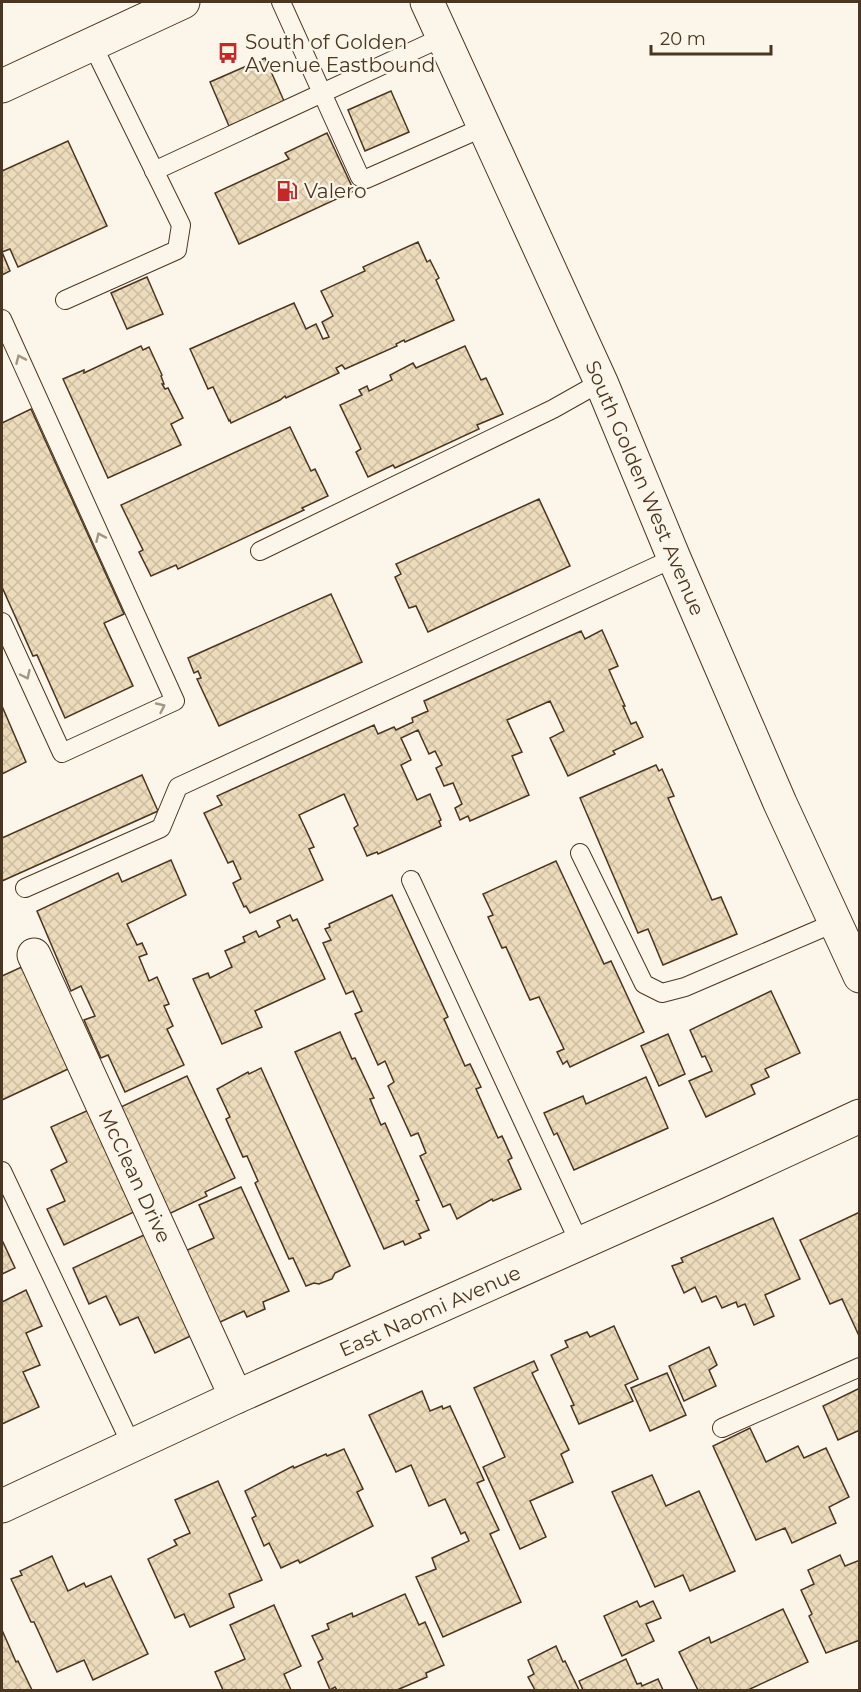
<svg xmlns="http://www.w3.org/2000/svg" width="861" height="1692" viewBox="0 0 861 1692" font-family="Montserrat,sans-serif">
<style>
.building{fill:url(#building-cross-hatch);stroke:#4a3520;stroke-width:1.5}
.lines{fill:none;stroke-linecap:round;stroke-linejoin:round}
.lane-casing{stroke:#4a3520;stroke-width:20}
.street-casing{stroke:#4a3520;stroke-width:35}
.secondary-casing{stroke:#4a3520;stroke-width:35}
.lane{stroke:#fbf6e9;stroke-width:18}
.street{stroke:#fbf6e9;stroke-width:33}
.secondary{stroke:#fbf6e9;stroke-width:33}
.oneway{stroke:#a29684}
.labels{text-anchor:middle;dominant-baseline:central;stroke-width:4.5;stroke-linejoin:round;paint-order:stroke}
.poi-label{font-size:20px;fill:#4a3520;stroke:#fbf6e9;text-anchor:start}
.street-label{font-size:20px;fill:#4a3520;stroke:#fbf6e9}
</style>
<defs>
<pattern id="building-cross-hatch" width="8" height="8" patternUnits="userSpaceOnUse" patternTransform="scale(1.5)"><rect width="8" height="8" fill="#ecdcbc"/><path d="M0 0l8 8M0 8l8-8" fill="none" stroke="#ccbda1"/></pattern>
</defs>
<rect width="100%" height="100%" fill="#fbf6e9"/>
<g class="building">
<path d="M265,58l19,43 -55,25 -19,-44z"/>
<path d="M391,91l18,41 -44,19 -17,-41z"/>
<path d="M327,133l27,58 -115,53 -24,-51 74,-34 -4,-6z"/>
<path d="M68,141l39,85 -89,41 -8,-18 -8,3 8,19 -8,4v-104z"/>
<path d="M418,242l9,20 3,-2 9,18 -3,2 18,40 -49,22 -1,-2 -8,4 1,2 -52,23 -3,-4 -6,3 3,5 -53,25 -1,-2 -5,4 -49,23 -1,-3 -1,1 -16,-34 -5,2 -18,-40 104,-46 12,26 10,-5 7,15 6,-2 -7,-15 11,-6 -12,-25 44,-20 -2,-4z"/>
<path d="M147,277l16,37 -36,15 -16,-36z"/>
<path d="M141,346l2,4 6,-3 13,28 -1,1 3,8h-2l3,5 3,-1 15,30 -12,6 10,21 -73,33 -45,-99 21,-9v3z"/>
<path d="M465,346l16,34 5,-2 17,36 -26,11 2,4 -84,39 -2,-3 -25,12 -12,-25 5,-3 -21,-44 22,-10 -3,-5 8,-4 2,5 23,-11 -2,-5 23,-12 3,5z"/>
<path d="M31,409l93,205 -20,9 29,63 -68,32 -28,-63 -4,1 -31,-69v-164z"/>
<path d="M290,427l21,44 4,-2 13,27 -26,12 2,2 -126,59 -2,-4 -25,11 -12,-24 4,-2 -22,-45z"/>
<path d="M539,499l31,67 -142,66 -12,-26 -7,2 -14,-31 6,-3 -5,-10z"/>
<path d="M331,594l31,68 -143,64 -22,-47 4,-1 -3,-7 -4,2 -6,-15z"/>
<path d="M602,630l16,36 -9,4 16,36h-2l8,18 5,-2 7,15 -30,14 2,3 -47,22 -18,-38 14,-7 -14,-30 -43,19 15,32 -10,4 17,39 -59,26 -2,-5 -8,4 -5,-12 7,-4 -9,-21 -9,3 -8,-18 6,-3 -7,-14 -6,3 -11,-24 -17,8 10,22 -10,5 16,35 13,-6 11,26 -2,1 2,5 -63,28 -1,-2 -10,4 -13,-28 4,-3 -14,-31 -45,21 15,32 -5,2 14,31 -73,33 -4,-7 -2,1 -11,-24 8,-4 -8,-18 -5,2 -24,-50 18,-8 -5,-9 157,-71 4,9 16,-7 2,3 17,-8 -1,-4 16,-7 -4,-10 157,-70 4,8z"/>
<path d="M2,706l24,56 -24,12z"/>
<path d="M656,765l3,6 3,-2 12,27 -6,2 44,102 9,-3 16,37 -74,31 -15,-36 -10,4 -58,-135z"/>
<path d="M142,775l16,36 -156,70v-43z"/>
<path d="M171,860l15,35 -59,29 10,21 5,-2 5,11 -8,3 10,24 8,-4 12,27 -5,2 9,20 -6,3 17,36 -59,27 -17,-37 -7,3 -17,-38 11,-4 -14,-30 -10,5 -34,-80 81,-38 4,9z"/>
<path d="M556,861l48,103 7,-3 33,71 -74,35 -3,-6 -4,3 -6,-12 7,-3 -25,-52 -9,3 -24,-53 -4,1 -14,-31 5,-2 -10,-21z"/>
<path d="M392,895l56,122 -4,2 21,47 5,-2 11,23 -5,2 22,49 4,-2 10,22 -4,2 13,29 -28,12 -1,-2 -35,20 -7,-15 -7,3 -23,-51 6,-3 -8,-20 -7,3 -23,-50 6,-4 -9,-21 -7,4 -23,-51 7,-3 -9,-20 -7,3 -23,-51 8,-3 -6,-11 5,-2 -1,-3z"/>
<path d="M290,915l3,6 4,-2 28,60 -70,32 7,16 -40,17 -29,-65 15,-6 2,5 22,-11 -7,-16 20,-9 -2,-5 13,-6 3,6 21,-10 -3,-6z"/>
<path d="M26,965l42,104 -66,31v-124z"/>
<path d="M771,991l29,62 -35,16 4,8 -18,8 4,9 -49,23 -17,-36 23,-10 -7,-15 -3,1 -12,-27z"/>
<path d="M340,1032l12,27 3,-1 19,40 -4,1 11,26 4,-2 34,77 -3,1 13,29 -10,4 2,4 -16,7 -2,-4 -19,8 -89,-197z"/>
<path d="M668,1034l17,40 -26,12 -18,-40z"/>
<path d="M261,1068l89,198 -15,7 -3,6 -13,5 -5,-1 -8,3 -13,-28 -4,1 -34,-76 3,-2 -11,-25 -4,1 -17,-38 4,-2 -13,-28 31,-17 1,2z"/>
<path d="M187,1076l48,102 -30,14 2,4 -49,23 -50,-106z"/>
<path d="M646,1077l22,51 -94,42 -17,-37 -3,2 -10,-22 39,-17 3,8z"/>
<path d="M91,1109l43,103 -70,33 -17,-36 18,-8 -14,-31 16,-8 -16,-35z"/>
<path d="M241,1187l48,104 -26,11 2,7 -18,8 -3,-6 -26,12 -33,-72 29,-13 -15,-33z"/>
<path d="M860,1212v126l-18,-39 -12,5 -30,-64z"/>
<path d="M773,1218l27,61 -35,16 9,21 -20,9 -9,-21 -7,3 -2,-5 -14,6 -6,-12 -14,6 -7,-15 -11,6 -12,-27 11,-4 -2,-4z"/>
<path d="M144,1235l51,99 -40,19 -17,-36 -18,8 -14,-29 -17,8 -16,-36z"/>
<path d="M2,1240l13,28 -13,6z"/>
<path d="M26,1290l16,36 -16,7 14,32 -17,7 16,35 -37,17v-122z"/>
<path d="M614,1326l24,53 -13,6 8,16 -54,23 -8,-18 3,-1 -23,-50 17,-8 -3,-6 22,-9 3,5z"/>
<path d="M709,1347l8,18 -8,5 7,16 -32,15 -15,-35z"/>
<path d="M534,1361l4,9 -6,3 37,77 -8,4 12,28 -43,19 16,36 -26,12 -37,-82 22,-10 -31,-69z"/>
<path d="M667,1373l19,42 -36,16 -19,-43z"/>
<path d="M860,1388v42l-22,10 -15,-34z"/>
<path d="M422,1391l8,20 12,-5 1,3 7,-3 34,74 -7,3 22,47 -9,4 31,68 -78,35 -27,-60 20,-8 -4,-11 37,-17 -4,-9 -4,2 -16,-35 -16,7 -18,-41 -15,7 -27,-57z"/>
<path d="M750,1428l16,34 32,-16 6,12 22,-10 23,49 -20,10 7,16 -44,20 -7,-15 -29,12 -43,-94z"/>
<path d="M344,1449l19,40 -6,3 16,34 -73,37 -2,-3 -17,8 -12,-25 -5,3 -12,-28 4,-2 -11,-25 48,-25 1,2 32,-14 1,2z"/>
<path d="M652,1475l14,31 33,-15 36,80 -45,20 -7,-16 -28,12 -43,-95z"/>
<path d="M218,1481l44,99 -33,14 5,13 -44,20 -6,-13 -9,4 -27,-59 29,-14 -3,-5 16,-7 -15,-33z"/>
<path d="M840,1555l5,11 15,-6v80l-34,13 -17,-37 3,-2 -11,-24 13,-6 -6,-14z"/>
<path d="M52,1556l16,35 16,-8 2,4 25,-11 37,78 -55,26 -9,-20 -27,12 -23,-50h-3l-20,-43 11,-4 -2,-4z"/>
<path d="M405,1594l14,31 6,-3 19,43 -18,8 1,4 -30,13h-60l-2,-3 -5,3 -12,-28 5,-3 -11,-23 17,-7 -2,-5 25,-11 1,4z"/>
<path d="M637,1601l3,6 13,-6 8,17 -15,6 8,17 -32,15 -18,-40z"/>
<path d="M274,1605l27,61 -17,8 7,16h-68l-8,-18 30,-13 -15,-34z"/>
<path d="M783,1609l25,53 -60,28h-50l-19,-38 30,-15 2,6z"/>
<path d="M2,1630l14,32 2,-1 14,29h-30z"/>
<path d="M556,1646l7,16 2,-1 14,29h-44l-7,-13 6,-3 -6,-14z"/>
<path d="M626,1659l11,25 4,-1 1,3 16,-7 5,11h-80l-4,-9z"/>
</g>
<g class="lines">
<defs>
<g id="lane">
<path d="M281,2l79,175 6,2 118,-52"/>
<path d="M154,171l289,-134"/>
<path d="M65,300l112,-50 4,-25 -89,-181"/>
<path d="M2,319l173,382 -113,52 -60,-131"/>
<path d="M260,551l293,-142 48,-27"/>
<path d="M580,853l64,131 18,9 23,-6 149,-64"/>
<path d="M411,880l169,364"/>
<path d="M25,888l136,-60 17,-41 496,-229"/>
<path d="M2,1171l130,275"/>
<path d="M722,1428l138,-61"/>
</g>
<path id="street" d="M34,955l202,442"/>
<g id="secondary">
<path d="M427,2l174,380 73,176 106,245 80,173"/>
<path d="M2,86l181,-84"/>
<path d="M2,1506l234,-109 477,-213 147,-68"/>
</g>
</defs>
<use href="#lane" class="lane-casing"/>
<use href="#street" class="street-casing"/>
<use href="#secondary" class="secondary-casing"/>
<use href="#lane" class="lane"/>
<use href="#street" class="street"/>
<use href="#secondary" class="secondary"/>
</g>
<defs><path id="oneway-chevron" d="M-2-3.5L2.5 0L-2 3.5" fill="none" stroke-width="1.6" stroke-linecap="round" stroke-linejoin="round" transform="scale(1.5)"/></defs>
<g class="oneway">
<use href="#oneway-chevron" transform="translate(20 359) rotate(-114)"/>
<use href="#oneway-chevron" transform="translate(100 537) rotate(-114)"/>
<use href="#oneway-chevron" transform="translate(26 675) rotate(65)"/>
<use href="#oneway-chevron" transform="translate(161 707) rotate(-25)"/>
</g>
<defs>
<symbol id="bus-bare" viewBox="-9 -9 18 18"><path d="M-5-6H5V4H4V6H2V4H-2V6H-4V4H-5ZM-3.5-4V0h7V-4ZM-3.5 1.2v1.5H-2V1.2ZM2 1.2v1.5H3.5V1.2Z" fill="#c62828" stroke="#fbf6e9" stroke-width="2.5" paint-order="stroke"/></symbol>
<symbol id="fuel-bare" viewBox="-9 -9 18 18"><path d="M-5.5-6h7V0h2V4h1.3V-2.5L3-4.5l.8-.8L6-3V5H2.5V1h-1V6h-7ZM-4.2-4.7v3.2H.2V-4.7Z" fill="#c62828" stroke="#fbf6e9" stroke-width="2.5" paint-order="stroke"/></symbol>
</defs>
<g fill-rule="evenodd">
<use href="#bus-bare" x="213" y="38" width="30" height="30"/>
<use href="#fuel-bare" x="272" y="176" width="30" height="30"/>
</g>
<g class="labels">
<g class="poi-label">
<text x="245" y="42">South of Golden<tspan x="245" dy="23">Avenue Eastbound</tspan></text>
<text x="304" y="191">Valero</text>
</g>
<g class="street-label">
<text transform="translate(645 488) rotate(67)">South Golden West Avenue</text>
<text transform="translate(135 1176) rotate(65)">McClean Drive</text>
<text transform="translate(430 1311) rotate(-24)">East Naomi Avenue</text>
</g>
</g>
<rect width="861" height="1692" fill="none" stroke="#4a3520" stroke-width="6"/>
<path d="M651 45v9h120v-9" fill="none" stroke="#4a3520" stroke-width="3"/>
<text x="660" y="45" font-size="18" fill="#4a3520" stroke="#fbf6e9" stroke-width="4.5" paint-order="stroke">20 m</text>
</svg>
